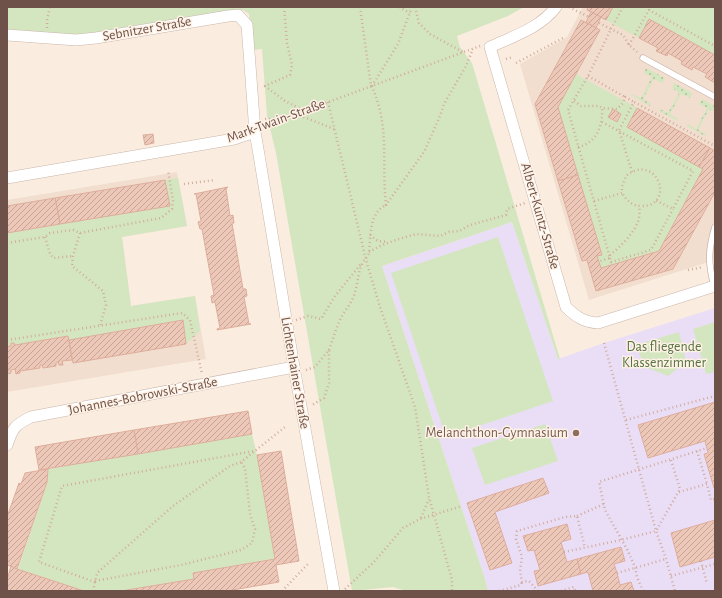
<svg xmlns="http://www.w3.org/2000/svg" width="722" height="598" viewBox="0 0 722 598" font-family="'Alegreya Sans',sans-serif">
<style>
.residential{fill:#f1decf}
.education{fill:#eaddf6}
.grass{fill:url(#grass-dots)}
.park{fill:#d4e6c0}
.building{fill:url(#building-hatch);stroke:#dfad9b}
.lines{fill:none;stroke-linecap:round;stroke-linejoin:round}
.service-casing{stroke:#cbb6ab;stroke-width:7}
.minor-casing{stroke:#cbb6ab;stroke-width:12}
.path{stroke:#d1ac9d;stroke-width:2.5;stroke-dasharray:1 3;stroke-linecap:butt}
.service{stroke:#fff;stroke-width:5.5}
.minor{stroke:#fff;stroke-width:11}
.education-dot{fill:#8d6e63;stroke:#fef1e5;stroke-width:1.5}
.labels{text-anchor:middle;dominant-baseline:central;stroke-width:3;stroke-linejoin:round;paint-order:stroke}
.street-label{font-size:14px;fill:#6e5249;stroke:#fef1e5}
.park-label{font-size:14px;fill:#567442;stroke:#fef1e5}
.education-label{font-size:14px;fill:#785e54;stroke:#fef1e5;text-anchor:end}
</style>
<defs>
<pattern id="grass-dots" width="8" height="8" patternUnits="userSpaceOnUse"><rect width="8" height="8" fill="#d4e6c0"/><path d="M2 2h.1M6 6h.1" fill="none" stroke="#b0bd9e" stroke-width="1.8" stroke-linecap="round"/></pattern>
<pattern id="building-hatch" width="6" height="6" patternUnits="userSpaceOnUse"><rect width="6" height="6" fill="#edc8b9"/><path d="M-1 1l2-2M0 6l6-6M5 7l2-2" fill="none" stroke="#c4a598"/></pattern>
</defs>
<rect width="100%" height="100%" fill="#faede0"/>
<g class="residential">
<path d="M583,7h132v253l-126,40 -69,-236 47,-27z"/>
<path d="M177,172l10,54 -65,11 9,69 64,-10 11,63 -199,33v-192z"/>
</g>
<path class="education" d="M512,222l46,137 46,-16 111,-35v283h-187v-1l-4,1h-36l-3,-12 -103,-313z"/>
<g class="grass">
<path d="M646,68l19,10 -3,5 -8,-4 -11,20 8,5 -1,2 -19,-11 1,-1 9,4 11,-21 -8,-4z"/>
<path d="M674,83l18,10 -2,5 -9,-4 -11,20 8,5v2l-19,-10 1,-2 8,4 11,-20 -7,-5z"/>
<path d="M702,99l13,7v6l-6,-3 -11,21 8,4 -1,2 -18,-10 1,-2 8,5 11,-21 -8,-4z"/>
</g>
<g class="park">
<path d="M7,7h517l-16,9 -51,20 3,11 12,16 88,296h-2l-46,-137 -130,44 103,313 3,12h-81l-14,-4 -41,4 -76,-438 -9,-37 -5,-67 -9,1 -4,-36 -6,-4h-6l-160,28 -70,-7z"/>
<path d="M613,7h102v48l-66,-35 -10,18 -33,-18z"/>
<path d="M576,74l61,34 -10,19 76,42 -44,82 -58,17 -4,-12 5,-1 -44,-148z"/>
<path d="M178,178l9,48 -65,11 9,69 64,-10 5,35 -14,13 -4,-24 -113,20 -1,-4 -53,9 -1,-2h-3v3l-4,1v-114l162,-27 -4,-26z"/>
<path d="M498,237l55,164 -107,36 -55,-164z"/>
<path d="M715,322v50l-9,2 -13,-45z"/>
<path d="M679,332l7,30 -18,14 -23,-9 -7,-17 1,-6z"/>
<path d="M545,424l13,37 -73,24 -13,-37z"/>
<path d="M252,434l5,21 18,104 -82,14 1,6 -73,12h-37l-66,-22 29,-87 1,-13z"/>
</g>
<g class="building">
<path d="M588,7h25l-7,13 -19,-10z"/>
<path d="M591,12l10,5 -5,11 -10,-6z"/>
<path d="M649,19l66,36v28l-10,-6 2,-3 -14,-7 -1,3 -11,-6 1,-3 -14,-8 -1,3 -11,-5 2,-3 -19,-10z"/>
<path d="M581,20l19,10 -42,77 20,68 -20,6 -23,-77z"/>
<path d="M637,108l73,40 -11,19 -72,-40z"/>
<path d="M613,109l8,5 -4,8 -9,-5z"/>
<path d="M153,134l1,9 -9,2 -2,-10z"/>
<path d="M710,148l5,3v41l-42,77 -77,22 -9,-31 -5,1 -24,-80 20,-6 24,80 -5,1 4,12 58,-17 44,-82 -4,-2z"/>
<path d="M165,180l5,26 -110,18 -5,-26z"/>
<path d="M228,187l-2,2 4,27 3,-1 1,8h-2l11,66h3l1,7 -3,1 5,27h2l-34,6v-1l3,-1 -5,-26 -3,1 -1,-7 3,-1 -12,-66h-2l-2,-7 3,-1 -5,-27h-2z"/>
<path d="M55,198l5,26 -53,9v-27z"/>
<path d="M183,320l3,24 -113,19 -4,-23z"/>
<path d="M68,336l4,24 -10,1 1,4h-4l-1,-3 -2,1v3l-13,2 -1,-3h-2v3l-20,3v2l-4,1 -1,-5 -4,1v3l-4,1v-27l4,-1v-3h3l1,2z"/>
<path d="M715,402v86h-1l-10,-34 4,-1 -3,-12 -57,17 -10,-33z"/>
<path d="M248,411l4,23 -114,20 -4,-24z"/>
<path d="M134,430l4,24 -99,16 -4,-23z"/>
<path d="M281,451l18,110 -23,4 3,17 -52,9h-106l73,-12 -1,-6 82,-14 -18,-104z"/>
<path d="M48,469l-1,13 -30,87 -10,-4v-48l12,-34 2,1 4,-11z"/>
<path d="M543,478l6,15 -54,19 17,51 -22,7 -23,-67z"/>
<path d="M715,520v37l-35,10 -9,-34z"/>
<path d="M567,524l4,15 -10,3 6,20 10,-3 4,15 -43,12 -4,-15 6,-1 -6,-20 -6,1 -5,-15z"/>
<path d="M621,547l4,14 -11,3 3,9 3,12 11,-3 3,9h-41l-5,-19 -7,2 -4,-15z"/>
<path d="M11,566l6,3 67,22h-73l-4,-1v-10z"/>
</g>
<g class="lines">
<defs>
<g id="service">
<path d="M643,58l72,39"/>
<path d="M714,286c-6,-23 -6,-36 1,-59"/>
</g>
<g id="minor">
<path d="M556,7c-16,21 -42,29 -66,40l76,260c10,10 18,15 32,16l117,-37"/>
<path d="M7,35l69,5 20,-2 132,-22 10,-1 9,10 8,107 4,23 35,212 40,224"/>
<path d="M7,178l227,-39 21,-7"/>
<path d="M7,445c6,-18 8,-20 24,-28l263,-50"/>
</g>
</defs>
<use href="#service" class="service-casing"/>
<use href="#minor" class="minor-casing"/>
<g class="path">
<path d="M284,7l3,36 5,22 -2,10 -25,11 20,15 18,9"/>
<path d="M360,7l11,79c4,6 5,11 7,17 10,34 4,67 8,102l38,-53 16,-36 4,-12 22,-38 7,-17"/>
<path d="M399,7l11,6"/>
<path d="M415,7l4,16 11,11 33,18"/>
<path d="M569,7l20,10"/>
<path d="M623,7l-12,22 12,6 6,10 8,7"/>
<path d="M599,23l12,6 -23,47 -20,34 42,148 -10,3"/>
<path d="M47,28v-8l3,-13"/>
<path d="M629,45l20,-35 66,36"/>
<path d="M506,59l7,-2"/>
<path d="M516,63l47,-25"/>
<path d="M588,76l37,21"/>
<path d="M372,86l26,-42 14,-37"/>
<path d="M574,101l7,5h18l3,2"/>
<path d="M328,102l38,158 14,47 35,100 14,90 23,83v11"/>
<path d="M296,114l38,15"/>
<path d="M265,119h17"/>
<path d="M602,122l91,49 -20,38 -18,-9"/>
<path d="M266,127l38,-16 176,-65"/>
<path d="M578,147c19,-4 25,-22 24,-39l15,1 6,-6 2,-6 9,5"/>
<path d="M632,172l-13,-42 15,-28 81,44"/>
<path d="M184,184l31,-4"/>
<path d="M594,201l28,-8v-6l4,-11c31,-25 50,30 16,30 -10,0 -15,-5 -20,-13"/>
<path d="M80,233l-7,23 -1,10 31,25 3,14 -6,21"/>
<path d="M370,235l8,6 10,1"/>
<path d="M45,237l5,17 3,4 20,-2"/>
<path d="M7,243l38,-6 5,-4 23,-3 7,3 81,-15 11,-9 1,-8 -5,-31"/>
<path d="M369,252l13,-7 17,-6 17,-5 24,2 9,-4 10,-1 11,-6 36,-10 1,-6 18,-6"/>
<path d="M610,255c10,-8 26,-23 29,-37 1,-4 0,-8 1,-12"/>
<path d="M610,258l1,4 40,-12 22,-41"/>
<path d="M688,270l15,-3"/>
<path d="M296,320l12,-4 13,3 14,-23 26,-32"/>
<path d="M7,340l175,-27 8,7 12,54"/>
<path d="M604,343l52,188 10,28 9,32"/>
<path d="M329,350c4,-11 7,-22 12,-32 3,-6 8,-12 11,-18 6,-12 5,-25 10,-36 2,-5 7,-7 7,-13 2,-16 0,-38 17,-46"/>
<path d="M306,370l9,-3 14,-17v33l-5,15 -12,7"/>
<path d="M626,420l89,-24"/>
<path d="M697,451l10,33"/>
<path d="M679,492l28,-8 4,16 4,-1"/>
<path d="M577,516l27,-12"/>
<path d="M421,518l8,-19"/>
<path d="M564,552l57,-12 35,-9 24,-42 -9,-29"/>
<path d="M701,561l6,23"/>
<path d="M617,573l49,-14"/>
<path d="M671,576l44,-12"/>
<path d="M95,581l86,-16 60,-15 11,-7 3,-14 -5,-15 -5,-46 -4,-6"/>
<path d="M95,582l-56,-20 23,-76 192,-35"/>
<path d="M345,589l29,-27 29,-34 17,-9 42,-13"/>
<path d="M95,591l-1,-4 3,-14 76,-67 57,-40 11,-4 44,-35"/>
<path d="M282,591l26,-27"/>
<path d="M499,591l22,-6 1,-3"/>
<path d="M538,591l-9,-10 -7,1 -2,-11 2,-14 -6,-18 1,-8 48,-14 12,-1 8,32"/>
<path d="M561,591l13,-4 1,4"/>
<path d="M643,591l-6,-14 -2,-10 -7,-16 -23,-41 -6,-28 108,-34"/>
</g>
<use href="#service" class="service"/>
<use href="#minor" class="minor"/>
</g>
<circle class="education-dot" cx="576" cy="433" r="4"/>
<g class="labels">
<g class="street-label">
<text transform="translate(147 29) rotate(-10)">Sebnitzer Straße</text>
<text transform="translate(276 121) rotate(-20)">Mark-Twain-Straße</text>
<text transform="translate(540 216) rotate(74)">Albert-Kuntz-Straße</text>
<text transform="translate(295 373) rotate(80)">Lichtenhainer Straße</text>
<text transform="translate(143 396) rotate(-11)">Johannes-Bobrowski-Straße</text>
</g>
<g class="park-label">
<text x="664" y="347">Das fliegende<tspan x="664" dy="16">Klassenzimmer</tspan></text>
</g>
<g class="education-label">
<text x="568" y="433">Melanchthon-Gymnasium</text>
</g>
</g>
<rect width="722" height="598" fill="none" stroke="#6e5249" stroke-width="16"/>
</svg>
